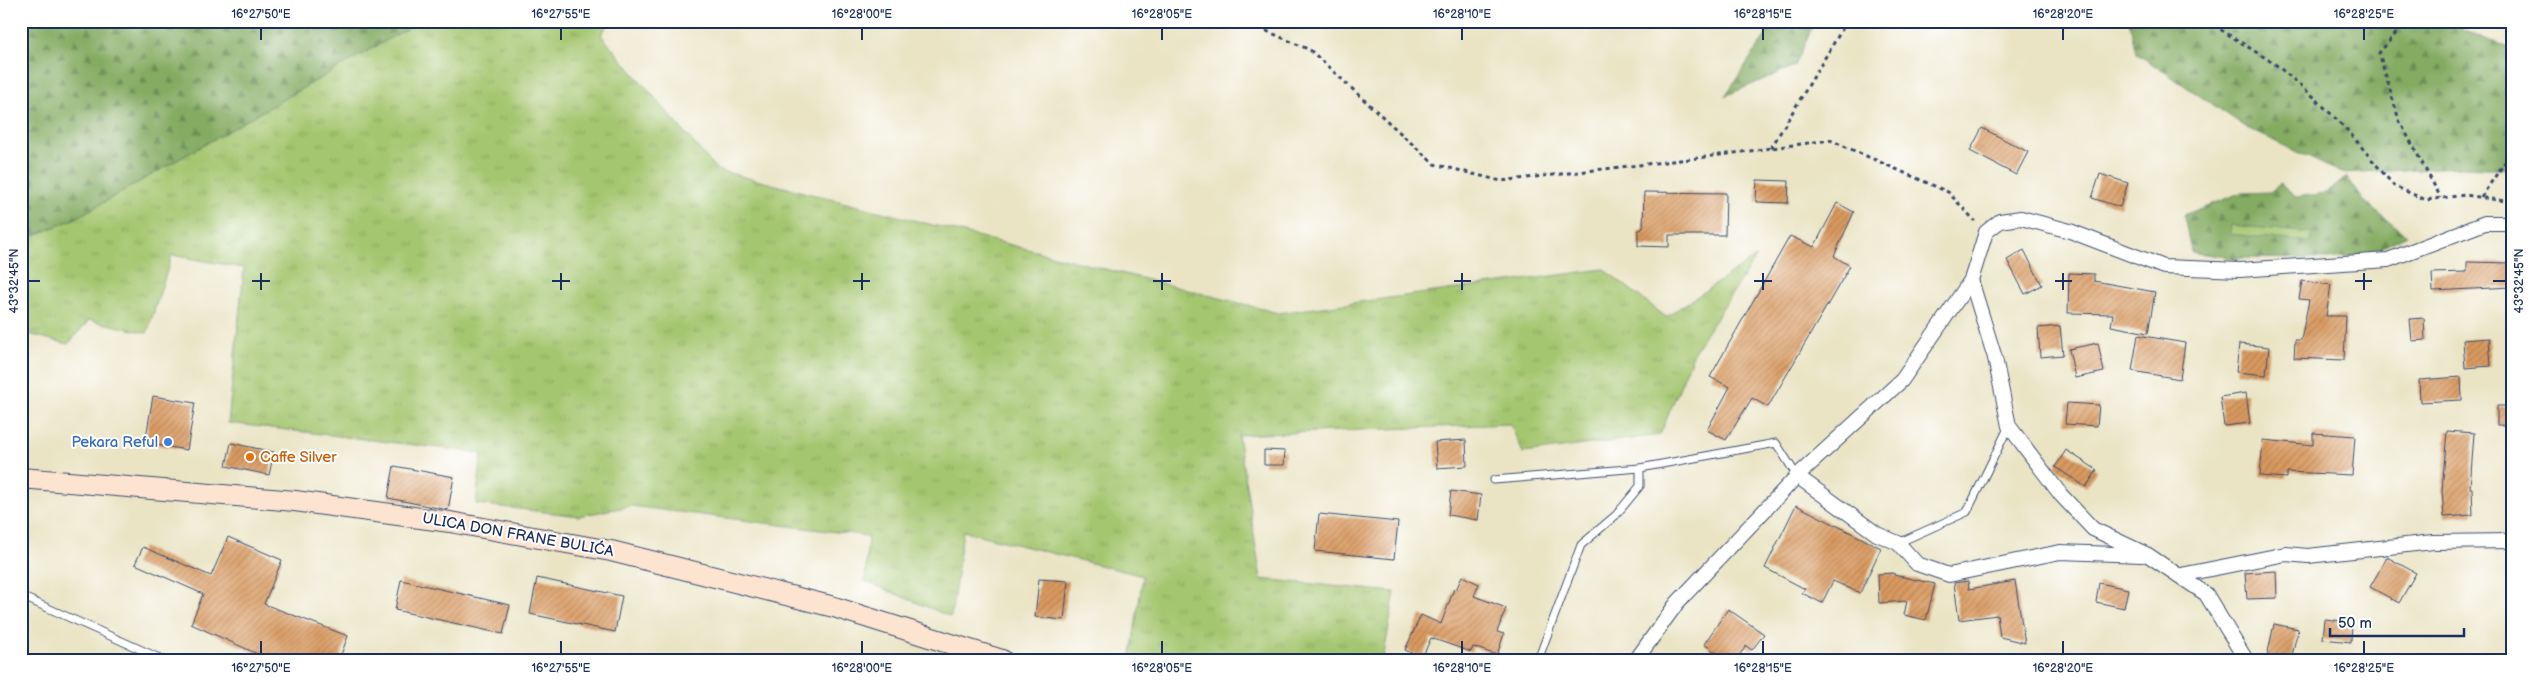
<svg xmlns="http://www.w3.org/2000/svg" width="2533" height="681" viewBox="0 0 2533 681" font-family="'Balsamiq Sans',sans-serif">
<style>
.grass{fill:url(#grass-tufts);stroke:#607a66}
.forest{fill:url(#forest-firs);stroke:#506d60}
.green{fill:#a5c66f;stroke:#607a66}
.building{fill:url(#building-hatch)}
.lines{fill:none;stroke-linecap:round;stroke-linejoin:round}
.lane-casing{stroke:#3a4a6d;stroke-width:9}
.street-casing{stroke:#3a4a6d;stroke-width:16}
.secondary-casing{stroke:#3a4a6d;stroke-width:22}
.path{stroke:#3a4a6d;stroke-width:3;stroke-dasharray:4 4;stroke-linecap:butt}
.lane{stroke:#fff;stroke-width:7}
.street{stroke:#fff;stroke-width:14}
.secondary{stroke:#fde4d0;stroke-width:20}
.ticks{fill:none;stroke:#1b2f5e;stroke-width:2}
.shop-dot{fill:#3f7fe0;stroke:#fff;stroke-width:2}
.food-dot{fill:#e8710a;stroke:#fff;stroke-width:2}
.labels{text-anchor:middle;dominant-baseline:central;stroke-width:4;stroke-linejoin:round;paint-order:stroke}
.shop-label{font-size:15px;fill:#366cbe;stroke:#fff;text-anchor:end}
.food-label{font-size:15px;fill:#c56008;stroke:#fff;text-anchor:start}
.street-label{font-size:15px;fill:#1b2f5e;stroke:#fff}
.neatline{fill:none;stroke:#1b2f5e;stroke-width:2}
.ticks-label{font-size:12px;text-anchor:middle;fill:#1b2f5e}
</style>
<defs>
<pattern id="grass-tufts" width="24" height="20" patternUnits="userSpaceOnUse" patternTransform="scale(1.25)"><rect width="24" height="20" fill="#a5c66f"/><path d="M3 7l-1-3M5 7V3M7 7l1-3M15 17l-1-3M17 17v-4M19 17l1-3" fill="none" stroke="#8daa63"/></pattern>
<pattern id="forest-firs" width="22" height="20" patternUnits="userSpaceOnUse" patternTransform="scale(1.25)"><rect width="22" height="20" fill="#84ab62"/><path d="M5 1l3.5 6h-7zM16 11l3.5 6h-7z" fill="#6b8c54"/></pattern>
<pattern id="building-hatch" width="6" height="6" patternUnits="userSpaceOnUse" patternTransform="scale(1.25)"><rect width="6" height="6" fill="#da9a5f"/><path d="M-1 1l2-2M0 6l6-6M5 7l2-2" fill="none" stroke="#b07e52"/></pattern>
</defs>
<rect width="100%" height="100%" fill="#fff"/>
<filter id="ink" filterUnits="userSpaceOnUse"><feTurbulence type="fractalNoise" baseFrequency=".02" numOctaves="2"/><feDisplacementMap in="SourceGraphic" scale="10" xChannelSelector="R" yChannelSelector="G"/><feConvolveMatrix kernelMatrix="1 2 1 2 8 2 1 2 1" color-interpolation-filters="sRGB"/></filter>
<filter id="wash" filterUnits="userSpaceOnUse"><feTurbulence type="fractalNoise" baseFrequency=".0096" numOctaves="4" result="noise"/><feDisplacementMap in="SourceGraphic" scale="20" xChannelSelector="R" yChannelSelector="G"/><feGaussianBlur stdDeviation="1.12" result="paint"/><feColorMatrix in="noise" values="0 0 0 0 0 0 0 0 0 0 0 0 0 0 0 0 0 1.4 0 .05"/><feComposite in="paint" operator="in"/></filter>
<g filter="url(#wash)">
<rect width="100%" height="100%" fill="#eae4c5"/>
<path class="grass" d="M420,21h190l-9,14 116,135 561,143 326,-44 62,48 90,-60 -61,93 -35,85 -137,18 -13,-29 -272,11 23,144 134,13 -12,68h-253l13,-84 -180,-45 -12,86 -86,-36 3,-45 -237,-30 -52,10 -103,-12 6,-51 -254,-30 16,-155 -72,-13 -25,78 -58,-13 -21,24 -47,-12v-91l55,-23z"/>
<g class="forest">
<path d="M21,21h399l-344,197 -55,23z"/>
<path d="M1772,21h43l-20,45 -70,30 46,-69z"/>
<path d="M2129,21h318l43,20 22,6v122l-51,-2 -120,6 -92,-44 -113,-76z"/>
<path d="M2347,177l17,24 43,34 -38,19 -41,5 -95,-1 -42,-6 -7,-37 56,-22 30,-1 10,-8 16,13 30,-4z"/>
</g>
<path class="green" d="M2231,225l81,8 -1,9 -81,-8z"/>
<g id="blocks">
<g class="building">
<path d="M1982,128l46,24 -12,23 -46,-24z"/>
<path d="M2100,174l28,9 -8,24 -28,-9z"/>
<path d="M1757,180l32,1 -1,22 -32,-1z"/>
<path d="M1644,192l82,1 -1,42h-56v12l-31,-1v-15l5,-3z"/>
<path d="M1837,203l17,9 -20,44 16,10 -82,141 -16,-9 -26,42 -19,-10 23,-43 -20,-10 80,-141 24,11z"/>
<path d="M2024,250l18,35 -17,9 -18,-34z"/>
<path d="M2467,262l45,1v24l-79,4 -1,-18 35,-1z"/>
<path d="M2069,273l25,1v7l61,11 -7,41 -37,-7 2,-12 -45,-1z"/>
<path d="M2302,281l29,4 -5,31h20l-2,44 -50,-2 1,-18h6l8,-40 -10,-1z"/>
<path d="M2424,318l1,22 -13,1 -2,-22z"/>
<path d="M2060,326l3,29 -23,2 -2,-29z"/>
<path d="M2138,335l47,8 -5,36 -48,-8z"/>
<path d="M2489,338l2,28 -26,2 -2,-28z"/>
<path d="M2098,343l6,29 -29,6 -6,-29z"/>
<path d="M2239,344l30,3 -3,28 -30,-3z"/>
<path d="M2461,377l1,23 -42,2 -1,-22z"/>
<path d="M2246,393l4,30 -26,3 -4,-29z"/>
<path d="M153,396l42,7 -8,47 -42,-7z"/>
<path d="M2067,403l32,2 -2,21 -32,-2z"/>
<rect x="2497" y="406" width="15" height="19"/>
<path d="M2447,431l27,2 -4,55h2l1,27 -29,2 -2,-27z"/>
<path d="M2313,433l42,3 -3,39 -65,-3v6l-27,-2 3,-36 50,5z"/>
<path d="M1466,440l1,26 -30,2 -2,-26z"/>
<path d="M231,443l43,9 -5,23 -43,-9z"/>
<path d="M1264,450l21,1 -1,14h-20z"/>
<path d="M2066,450l31,20 -11,17 -31,-20z"/>
<path d="M394,466l60,11 -6,33 -60,-12z"/>
<path d="M1451,491l30,4 -3,25 -30,-5z"/>
<path d="M1796,505l85,43 -21,45 -27,-12 -11,22 -20,-10 3,-4 -40,-21z"/>
<path d="M1319,514l79,8 -4,37 -79,-8z"/>
<path d="M228,537l54,23 -18,44 84,32 -9,24h-68l-80,-36 12,-30 -68,-30 8,-17 68,29z"/>
<path d="M2387,557l29,16 -17,30 -29,-16z"/>
<path d="M2276,571l1,27 -30,1 -2,-26z"/>
<path d="M1894,573v2l41,9 -9,36 -22,-5 3,-14 -28,2 -1,-29z"/>
<path d="M1462,576l17,8 -5,12 32,12 -9,24 7,2 -7,21 -24,-8 -2,5 -40,-14 -9,20 -17,-8 16,-35 20,9 13,-35 2,1z"/>
<path d="M537,578l85,18 -7,36 -85,-18z"/>
<path d="M1039,579l29,2 -4,39 -29,-3z"/>
<path d="M401,580l109,25 -7,29 -108,-24z"/>
<path d="M1968,581l1,8 46,-8 10,62 -25,-6 -3,-22 -38,5 -5,-37z"/>
<path d="M2099,583l29,6 -4,19 -28,-6z"/>
<path d="M1728,609l36,25 -12,16 -6,-4 -10,14h-9l-23,-16z"/>
<path d="M2325,619l27,3 -1,20 -28,-3z"/>
<path d="M2274,624l24,5 -7,31 -24,-3z"/>
</g>
</g>
</g>
<g filter="url(#ink)">
<use href="#blocks" fill-opacity="0" stroke="#3a4a6d" stroke-width="1"/>
<g class="lines">
<defs>
<g id="lane">
<path d="M1494,480l146,-12 136,-25 21,33"/>
<path d="M1898,543l69,-31 42,-86"/>
<path d="M21,596l143,64"/>
<path d="M1538,660l43,-115 35,-30 24,-29v-18"/>
</g>
<g id="street">
<path d="M1971,280l24,78 14,68 52,69 32,34 55,26 58,39 40,66"/>
<path d="M1797,476l80,58 21,9 19,21 32,11 111,-23 82,3"/>
<path d="M2181,575l105,-21 22,2 125,-14 79,-1"/>
<path d="M1636,660l41,-57 120,-127 105,-96 69,-100 15,-48 14,-11 21,-3 49,13 94,36 76,3 148,-10 97,-37h27"/>
</g>
<path id="secondary" d="M21,478l274,23 155,21 161,29 223,56 168,53"/>
</defs>
<use href="#lane" class="lane-casing"/>
<use href="#street" class="street-casing"/>
<use href="#secondary" class="secondary-casing"/>
<g class="path">
<path d="M1244,21l66,29 124,114 67,17 197,-23 132,-18 118,52 27,29"/>
<path d="M2207,21l68,43 39,33 35,35 45,54 32,14 39,-5 47,7"/>
<path d="M2389,21l9,10 -19,22 20,67 42,78"/>
<path d="M1771,148l76,-127"/>
<path d="M2481,197l31,-45"/>
</g>
<use href="#lane" class="lane"/>
<use href="#street" class="street"/>
<use href="#secondary" class="secondary"/>
</g>
</g>
<path class="ticks" d="M261,28v12M561,28v12M862,28v12M1162,28v12M1462,28v12M1763,28v12M2063,28v12M2364,28v12M261,273v17M561,273v17M862,273v17M1162,273v17M1462,273v17M1763,273v17M2063,273v17M2364,273v17M28,281h12M252,281h18M552,281h18M853,281h17M1153,281h18M1454,281h17M1754,281h18M2055,281h17M2355,281h17M2493,281h13M261,641v13M561,641v13M862,641v13M1162,641v13M1462,641v13M1763,641v13M2063,641v13M2364,641v13"/>
<circle class="shop-dot" cx="168" cy="442" r="5"/>
<circle class="food-dot" cx="250" cy="457" r="5"/>
<g class="labels">
<g class="shop-label">
<text x="158" y="442">Pekara Reful</text>
</g>
<g class="food-label">
<text x="260" y="457">Caffe Silver</text>
</g>
<g class="street-label">
<text transform="translate(518 535) rotate(10)">ULICA DON FRANE BULIĆA</text>
</g>
</g>
<rect width="2533" height="681" fill="none" stroke="#fff" stroke-width="55"/>
<path d="M2330 628v8h134v-8" fill="none" stroke="#1b2f5e" stroke-width="2.5"/>
<text x="2338" y="628" font-size="15" fill="#1b2f5e" stroke="#ffffff" stroke-width="4" paint-order="stroke">50 m</text>
<rect x="28" y="28" width="2478" height="626" class="neatline"/>
<g class="ticks-label">
<text x="261" y="18">16°27'50"E</text>
<text x="561" y="18">16°27'55"E</text>
<text x="862" y="18">16°28'00"E</text>
<text x="1162" y="18">16°28'05"E</text>
<text x="1462" y="18">16°28'10"E</text>
<text x="1763" y="18">16°28'15"E</text>
<text x="2063" y="18">16°28'20"E</text>
<text x="2364" y="18">16°28'25"E</text>
<text transform="translate(14 281) rotate(-90)" y="4">43°32'45"N</text>
<text transform="translate(2519 281) rotate(-90)" y="4">43°32'45"N</text>
<text x="261" y="672">16°27'50"E</text>
<text x="561" y="672">16°27'55"E</text>
<text x="862" y="672">16°28'00"E</text>
<text x="1162" y="672">16°28'05"E</text>
<text x="1462" y="672">16°28'10"E</text>
<text x="1763" y="672">16°28'15"E</text>
<text x="2063" y="672">16°28'20"E</text>
<text x="2364" y="672">16°28'25"E</text>
</g>
</svg>
